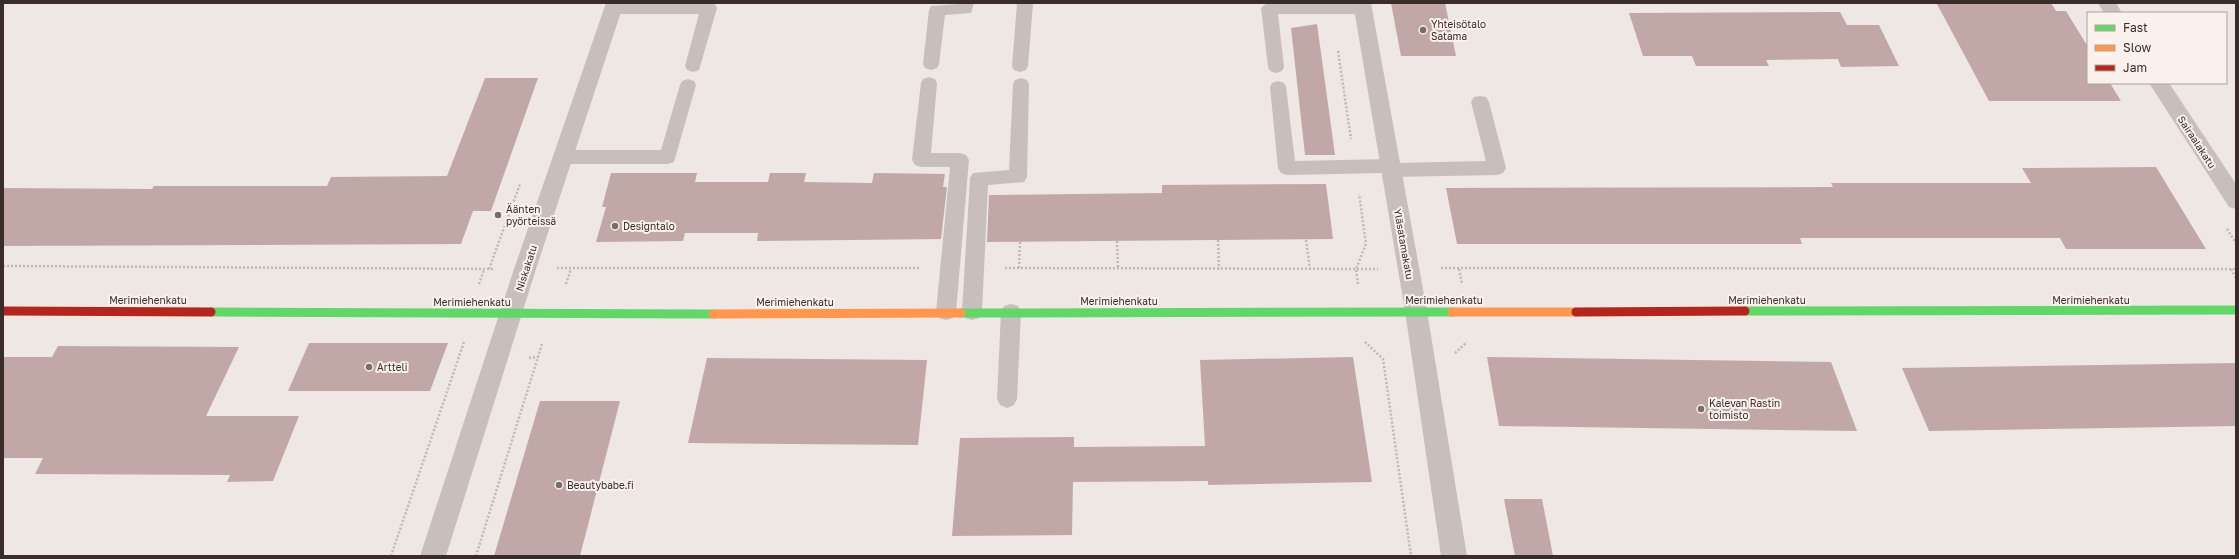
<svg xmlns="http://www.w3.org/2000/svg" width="2239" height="559" viewBox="0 0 2239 559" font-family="'Golos Text',sans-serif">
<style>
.building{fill:#c1a8a6}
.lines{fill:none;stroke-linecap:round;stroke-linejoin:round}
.path{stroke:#c0b8b5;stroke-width:2.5;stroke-dasharray:2 2;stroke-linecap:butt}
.lane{fill:#c8bfbc;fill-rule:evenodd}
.street{fill:#c8bfbc;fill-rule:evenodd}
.fast{stroke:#63d668;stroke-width:9}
.slow{stroke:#ff974d;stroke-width:9}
.jam{stroke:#b3261e;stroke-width:9}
.poi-dot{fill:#786d6b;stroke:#faf1ec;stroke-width:1.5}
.labels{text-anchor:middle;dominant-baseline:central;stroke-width:4;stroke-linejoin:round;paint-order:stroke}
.poi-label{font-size:10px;fill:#392c2a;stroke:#faf1ec;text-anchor:start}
.street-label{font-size:10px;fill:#392c2a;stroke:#faf1ec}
</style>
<rect width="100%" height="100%" fill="#eee7e4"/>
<g class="building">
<path d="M1391,3h54l11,53h-55z"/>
<path d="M2001,3h50l5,8h10l22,36v36h22l11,18h-132l-52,-97z"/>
<path d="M1840,12l7,13h32l20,41 -58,1 -3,-8 -72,1 3,6h-73l-4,-10h-49l-14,-43z"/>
<path d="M1317,24l18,131h-30l-14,-127z"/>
<path d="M485,78h53l-47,133h-18l-12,33 -458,2v-58l149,1 2,-3h173l4,-9 116,-1z"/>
<path d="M2156,167l50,82h-140l-6,-11h-260l2,6h-345l-11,-56 387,-1 -2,-4h200l-9,-15z"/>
<path d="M611,173h86l-2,9h73l2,-9h36l-2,9 68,1 2,-10 71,1 -2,13h4l-6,52 -184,2 1,-8h-73l-2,8 -87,1 10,-35h-4z"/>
<path d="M1326,184l7,55 -346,3 2,-47 173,-2v-8z"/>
<path d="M309,343h139l-18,48h-142z"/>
<path d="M58,346l181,1 -33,69h93l-26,65 -46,1 3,-7 -195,-1 8,-16h-40v-101h49z"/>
<path d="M1353,357l19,125 -164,3v-4l-135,1 -1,53 -120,1 8,-98 114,-1v10l131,-1 -5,-86z"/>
<path d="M1487,357l344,5 26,69 -358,-5z"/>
<path d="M707,358l220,2 -9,85 -230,-2z"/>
<path d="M2236,363v63l-307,5 -27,-63z"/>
<path d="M540,401h80l-40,155h-86z"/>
<path d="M1504,499h38l11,57h-38z"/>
</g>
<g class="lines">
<g class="path">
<path d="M1338,51l13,88"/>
<path d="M2227,229l9,14"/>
<path d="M1218,240l1,29"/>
<path d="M1306,240l4,29"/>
<path d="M1117,241l1,27"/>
<path d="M3,266l491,3"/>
<path d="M557,268h363"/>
<path d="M1005,268l373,1"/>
<path d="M1019,268l1,-26"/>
<path d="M1441,268l795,1"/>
<path d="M489,269l31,-85"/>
<path d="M1459,269l3,15"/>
<path d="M2231,269l5,9"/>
<path d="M479,284l5,-14"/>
<path d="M566,284l5,-15"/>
<path d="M1358,284l-2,-15 10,-25 -7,-50"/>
<path d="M1365,342l18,17 28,197"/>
<path d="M1455,353l12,-11"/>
<path d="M529,358l9,-1"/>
<path d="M391,556l73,-214"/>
<path d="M476,556l66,-212"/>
</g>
<g class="lane">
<path d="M611,3l104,1 2,4 -18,62 -6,2 -6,-2 -2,-4 14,-52h-86l-6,-2 -2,-4z"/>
<path d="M974,3l-3,10 -26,2 -6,49 -2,4 -6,2 -6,-2 -2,-4 6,-54 2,-4z"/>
<path d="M1017,3h16l-5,63 -2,4 -6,2 -6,-2 -2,-4z"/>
<path d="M1267,3h98l6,5 -2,4 -6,2h-85l6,53 -2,4 -6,2 -6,-2 -2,-4 -7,-59z"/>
<path d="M929,77l6,2 2,4 -6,70h29l6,2 3,5 -13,152 -3,6 -7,2 -7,-2 -3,-6 14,-145h-29l-6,-2 -3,-5 9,-77 2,-4z"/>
<path d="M1021,78l6,2 2,4 -2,93 -3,5 -36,3 -6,127 -3,6 -7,2 -7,-2 -3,-6 8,-134 3,-5 36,-3 4,-86 2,-4z"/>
<path d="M688,79l6,2 2,4 -22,77 -6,2h-105l-6,-2 -3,-5 3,-5 6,-2h98l19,-65 2,-4z"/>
<path d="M1278,81l6,2 2,4 9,74 95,-2 7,4 89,-2 -15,-59 3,-5 6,-1 6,1 3,5 17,66 -3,5 -6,2 -106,2 -7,-4 -97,2 -6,-2 -3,-5 -8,-81 2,-4z"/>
<path d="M1011,304l7,2 3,6 -4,87 -3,6 -7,3 -7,-3 -3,-6 4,-87 3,-6z"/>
</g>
<g class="street">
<path d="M606,3h18l-88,266 -90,287h-26l94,-287z"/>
<path d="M1353,3h18l56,308 40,245h-26l-36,-245z"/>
<path d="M2098,3h18l6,10h-18z"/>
<path d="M2149,83h20l67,101v25l-7,-2z"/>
</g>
<g class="fast">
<path d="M1745,311l491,-1"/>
<path d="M211,312l502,2"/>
<path d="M961,313l491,-1"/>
</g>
<g class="slow">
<path d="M1452,312h124"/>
<path d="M713,314l248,-1"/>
</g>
<g class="jam">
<path d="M3,311l208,1"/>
<path d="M1576,312l169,-1"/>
</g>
</g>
<g class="poi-dot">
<circle cx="1423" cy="30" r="4"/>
<circle cx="498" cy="215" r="4"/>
<circle cx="615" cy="226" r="4"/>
<circle cx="369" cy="367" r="4"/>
<circle cx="1701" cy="409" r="4"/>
<circle cx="559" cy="485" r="4"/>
</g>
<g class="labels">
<g class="poi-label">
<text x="1431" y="24">Yhteisötalo<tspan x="1431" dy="12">Satama</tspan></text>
<text x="506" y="209">Äänten<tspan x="506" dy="12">pyörteissä</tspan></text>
<text x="623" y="226">Designtalo</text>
<text x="377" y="367">Artteli</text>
<text x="1709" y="403">Kalevan Rastin<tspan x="1709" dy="12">toimisto</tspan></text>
<text x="567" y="485">Beautybabe.fi</text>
</g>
<g class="street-label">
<text transform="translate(2197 142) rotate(57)">Sairaalakatu</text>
<text transform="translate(1404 244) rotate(80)">Yläsatamakatu</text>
<text transform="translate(526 268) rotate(-72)">Niskakatu</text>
<text x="148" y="300">Merimiehenkatu</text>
<text x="1444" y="300">Merimiehenkatu</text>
<text x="1767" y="300">Merimiehenkatu</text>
<text x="2091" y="300">Merimiehenkatu</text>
<text x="1119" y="301">Merimiehenkatu</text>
<text x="472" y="302">Merimiehenkatu</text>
<text x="795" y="302">Merimiehenkatu</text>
</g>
</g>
<rect width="2239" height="559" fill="none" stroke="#392c2a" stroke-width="8"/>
<rect x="2087" y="12" width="140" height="72" fill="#faf1ec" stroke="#ada29e"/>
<rect x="2095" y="25" width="20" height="6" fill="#63d668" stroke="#ada29e"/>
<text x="2123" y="32" font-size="12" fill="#392c2a">Fast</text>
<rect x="2095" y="45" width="20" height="6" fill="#ff974d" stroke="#ada29e"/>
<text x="2123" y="52" font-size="12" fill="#392c2a">Slow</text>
<rect x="2095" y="65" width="20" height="6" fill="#b3261e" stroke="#ada29e"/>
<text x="2123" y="72" font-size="12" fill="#392c2a">Jam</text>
</svg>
